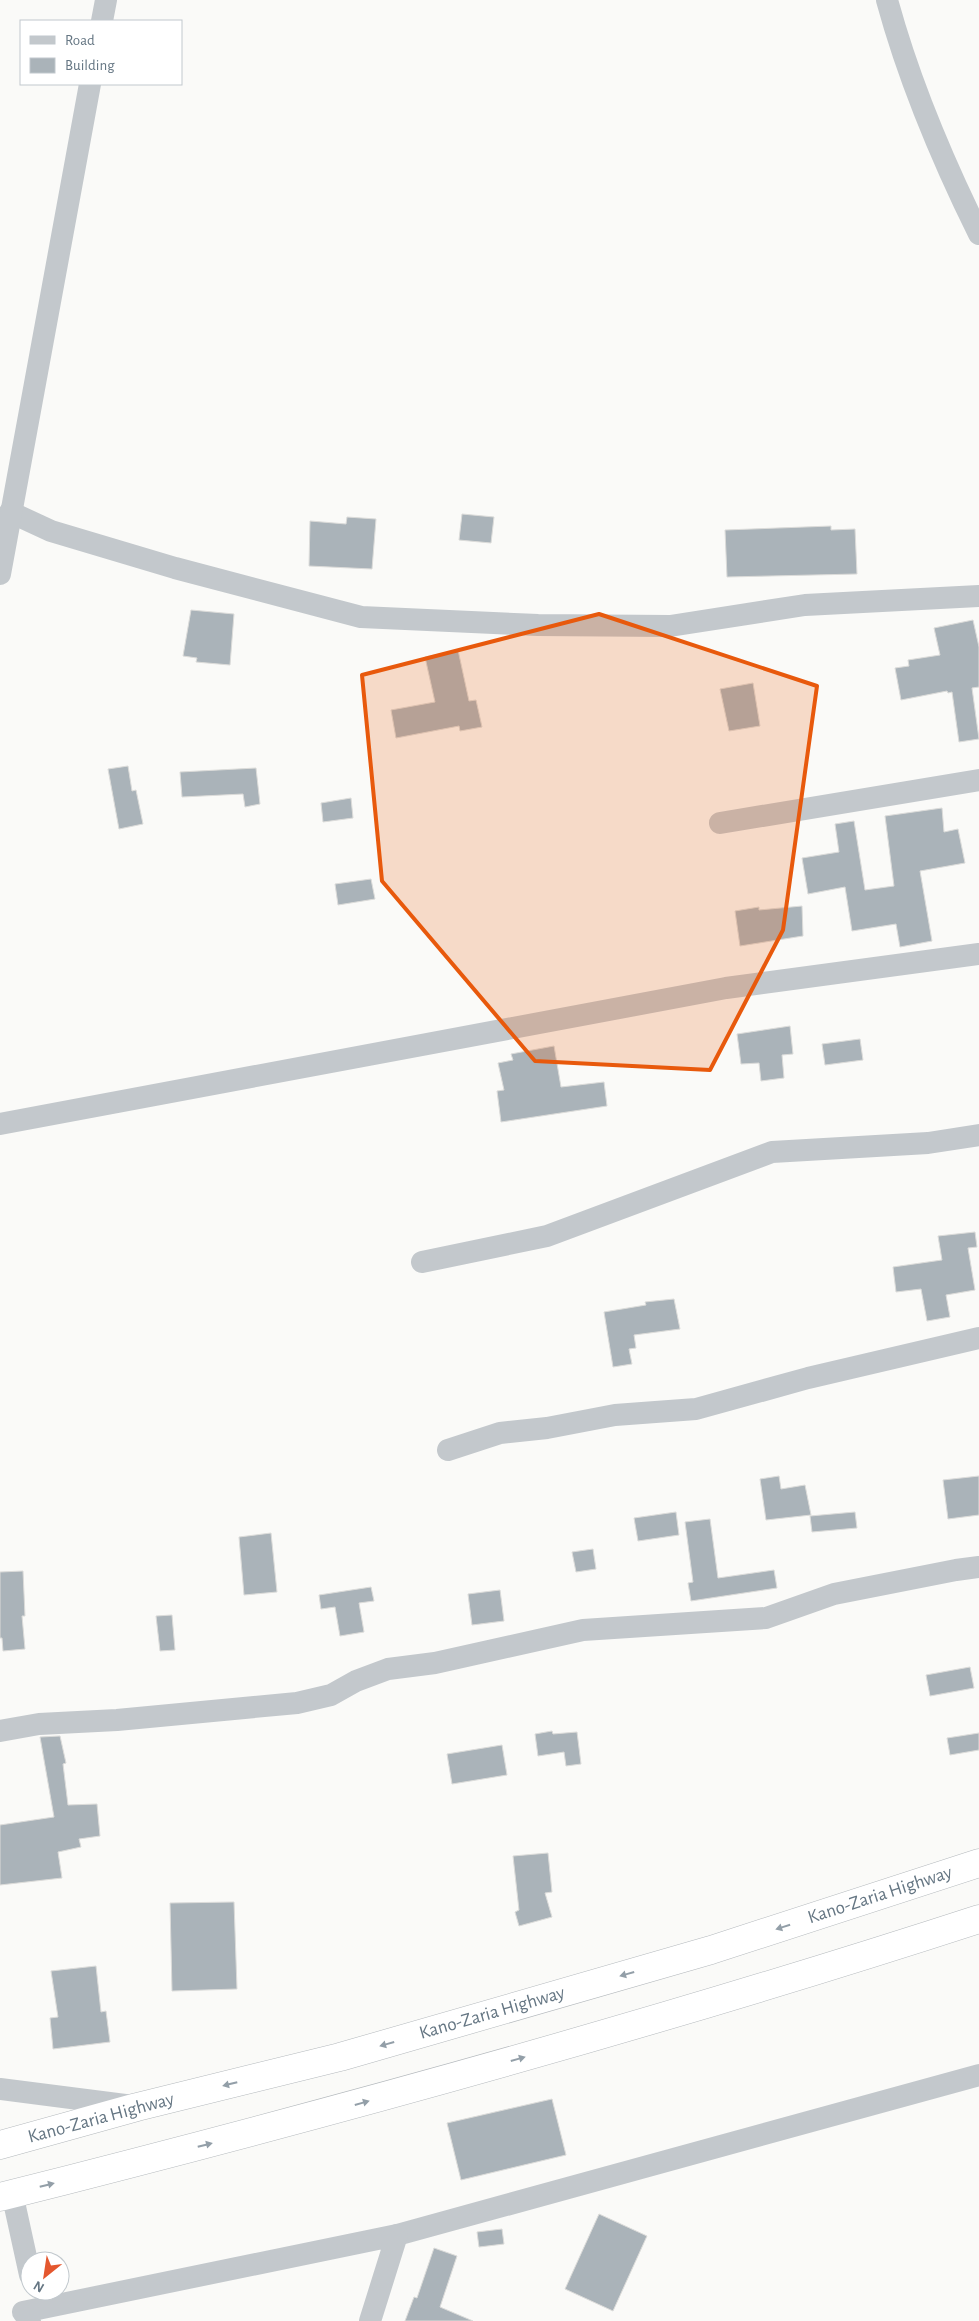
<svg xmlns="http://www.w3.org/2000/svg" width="979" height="2321" viewBox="0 0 979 2321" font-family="'Alegreya Sans',sans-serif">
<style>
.building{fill:#aab3b9;stroke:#dcdcda}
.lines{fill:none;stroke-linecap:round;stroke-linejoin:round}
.highway-casing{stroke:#b4b9bd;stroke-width:29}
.minor{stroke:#c3c8cc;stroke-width:22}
.highway{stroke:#fff;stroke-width:28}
.oneway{fill:#939fa8}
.marked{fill:#e8590c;fill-opacity:0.2;stroke:#e8590c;stroke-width:4;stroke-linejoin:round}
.labels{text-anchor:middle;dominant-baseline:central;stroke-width:5;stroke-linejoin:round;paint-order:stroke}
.street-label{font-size:19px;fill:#657683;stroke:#fff}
</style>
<rect width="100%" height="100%" fill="#fafaf8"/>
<g class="building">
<path d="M462,514l32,3 -3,26 -32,-3z"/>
<path d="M347,517l29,2 -4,50 -63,-3 1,-45 36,3z"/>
<path d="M831,526v4l24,-1 2,45 -130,3 -2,-47z"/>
<path d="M191,610l43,4 -4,51 -34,-3 1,-4 -14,-2z"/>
<path d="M973,620l6,27v40l-7,1 7,51 -20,3 -7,-50 -4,1 -1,-2 -46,9 -6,-32 14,-2 -1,-6 32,-5 -6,-27z"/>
<path d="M458,650l11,51 7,-1 6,27 -22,4 -1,-5 -63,12 -5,-28 44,-8 -10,-45z"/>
<path d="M753,683l7,43 -31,5 -9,-42z"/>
<path d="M128,766l4,25 4,-1 7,34 -24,5 -11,-60z"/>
<path d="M256,768l4,36 -15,3 -2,-13 -61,3 -2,-25z"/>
<path d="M351,798l2,20 -30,4 -2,-19z"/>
<path d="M942,808l2,24 14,-3 7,34 -45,8 12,70 -32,6 -4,-23 -44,7 -7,-44 -37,7 -6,-36 37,-6 -4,-28 19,-3 11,69 29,-4 -9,-70z"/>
<path d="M371,879l4,20 -37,6 -3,-21z"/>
<path d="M802,906l1,30 -63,10 -5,-35 24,-4v3z"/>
<path d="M790,1026l3,28 -11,1 2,23 -23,3 -2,-18 -18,1 -4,-30z"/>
<path d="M860,1039l3,21 -38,5 -3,-21z"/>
<path d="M554,1046l7,41 43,-5 3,24 -106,16 -4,-31 7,-1 -6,-27 15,-3 -2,-6z"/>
<path d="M975,1232l2,15 -9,1 7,42 -29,5 4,22 -23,4 -6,-32 -25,3 -3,-25 49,-7 -4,-24z"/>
<path d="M674,1299l6,30 -46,6 2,13 -7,1 3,15 -19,3 -9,-55 42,-7 -1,-3z"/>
<path d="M779,1476l2,13 24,-4 6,30 -45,5 -6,-41z"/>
<path d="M979,1476v39l-31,4 -5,-39z"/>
<path d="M676,1512l3,23 -41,6 -4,-23z"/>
<path d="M855,1512l2,16 -45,4 -2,-16z"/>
<path d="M710,1519l8,59 56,-8 3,18 -86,13 -3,-18 5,-1 -8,-60z"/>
<path d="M271,1533l6,59 -33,3 -5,-58z"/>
<path d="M593,1549l3,20 -20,3 -4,-20z"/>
<path d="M23,1571l2,45h-3l3,33 -22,2 -1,-13h-2v-66z"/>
<path d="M371,1587l3,14 -15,2 5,29 -24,4 -5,-29 -14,2 -2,-14z"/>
<path d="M500,1590l4,31 -32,4 -4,-31z"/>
<path d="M172,1615l3,35 -15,1 -4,-35z"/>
<path d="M970,1667l4,21 -44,8 -4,-21z"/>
<path d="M552,1731l1,3 24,-2 4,32 -15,2 -2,-14 -26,4 -3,-22z"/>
<path d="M979,1733v17l-29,5 -3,-17z"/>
<path d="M60,1736l6,27 -3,1 5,41 29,-1 3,32 -21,3 2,8 -23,5 4,26 -62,7v-60l54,-8 -14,-80z"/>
<path d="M502,1745l5,30 -55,9 -5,-30z"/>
<path d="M548,1853l4,39 -7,1 7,24 -33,9 -4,-14 4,-2 -6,-54z"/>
<path d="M234,1902l3,87 -65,2 -2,-88z"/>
<path d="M96,1966l5,46 5,-1 4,31 -57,7 -3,-31 8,-1 -7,-46z"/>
<path d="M552,2099l14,56 -105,25 -14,-57z"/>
<path d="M599,2214l48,22 -34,75 -48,-22z"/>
<path d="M502,2229l2,15 -25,3 -2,-15z"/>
<path d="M434,2248l23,8 -17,51 33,14h-68l9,-24 3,1z"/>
</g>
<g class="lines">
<defs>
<g id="highway">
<path d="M0,2145l137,-38 203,-50 371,-107 268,-87"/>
<path d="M0,2197c329,-83 656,-173 979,-278"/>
</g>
</defs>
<use href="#highway" class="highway-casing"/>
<g class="minor">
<path d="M887,0c22,81 55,159 92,234"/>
<path d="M102,21l4,-21"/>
<path d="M10,512l41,19 124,37 186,49 177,8 132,1 135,-21 174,-9"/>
<path d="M0,574l90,-490"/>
<path d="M720,823l259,-43"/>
<path d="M0,1124l726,-136 253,-34"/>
<path d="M422,1262l125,-26 225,-84 156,-9 51,-8"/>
<path d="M448,1450l52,-17 47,-5 68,-13 81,-6 112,-31 171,-40"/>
<path d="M0,1731l39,-7 78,-4 180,-17 34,-8 25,-14 32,-12 47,-6 148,-33 183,-12 68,-24 122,-24 23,-3"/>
<path d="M0,2089l133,17"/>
<path d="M12,2193l18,82"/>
<path d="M397,2235l582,-160"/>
<path d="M30,2321l-7,-9 374,-77 -27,86"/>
</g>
<use href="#highway" class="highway"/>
</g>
<defs><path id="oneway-solid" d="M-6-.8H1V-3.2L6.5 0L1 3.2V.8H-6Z" transform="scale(1.25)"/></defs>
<g class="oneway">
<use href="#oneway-solid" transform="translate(783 1927) rotate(162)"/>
<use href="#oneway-solid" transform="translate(627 1974) rotate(164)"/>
<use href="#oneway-solid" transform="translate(387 2044) rotate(164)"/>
<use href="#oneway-solid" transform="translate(518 2059) rotate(-16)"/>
<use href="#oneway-solid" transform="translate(230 2084) rotate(166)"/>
<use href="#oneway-solid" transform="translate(362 2103) rotate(-16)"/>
<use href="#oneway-solid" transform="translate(205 2145) rotate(-14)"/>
<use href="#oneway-solid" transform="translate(47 2185) rotate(-14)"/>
</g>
<path class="marked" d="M599,614l218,72 -34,244 -73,140 -175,-9 -153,-180 -20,-206z"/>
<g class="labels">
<g class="street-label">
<text transform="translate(880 1895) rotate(-18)">Kano-Zaria Highway</text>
<text transform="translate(492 2013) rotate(-16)">Kano-Zaria Highway</text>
<text transform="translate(101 2118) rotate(-15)">Kano-Zaria Highway</text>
</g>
</g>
<rect x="20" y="20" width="162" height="65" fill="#ffffff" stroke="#c1c8cd"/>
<rect x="30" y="36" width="25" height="8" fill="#c3c8cc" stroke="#c1c8cd"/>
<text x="65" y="45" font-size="15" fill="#657683">Road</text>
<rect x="30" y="58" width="25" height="15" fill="#aab3b9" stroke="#c1c8cd"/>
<text x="65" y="70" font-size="15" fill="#657683">Building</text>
<g transform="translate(45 2276) rotate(210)"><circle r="24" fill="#ffffff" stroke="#c1c8cd"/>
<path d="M0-4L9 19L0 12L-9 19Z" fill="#e4572e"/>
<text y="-8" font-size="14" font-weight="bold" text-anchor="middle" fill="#657683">N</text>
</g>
</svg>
